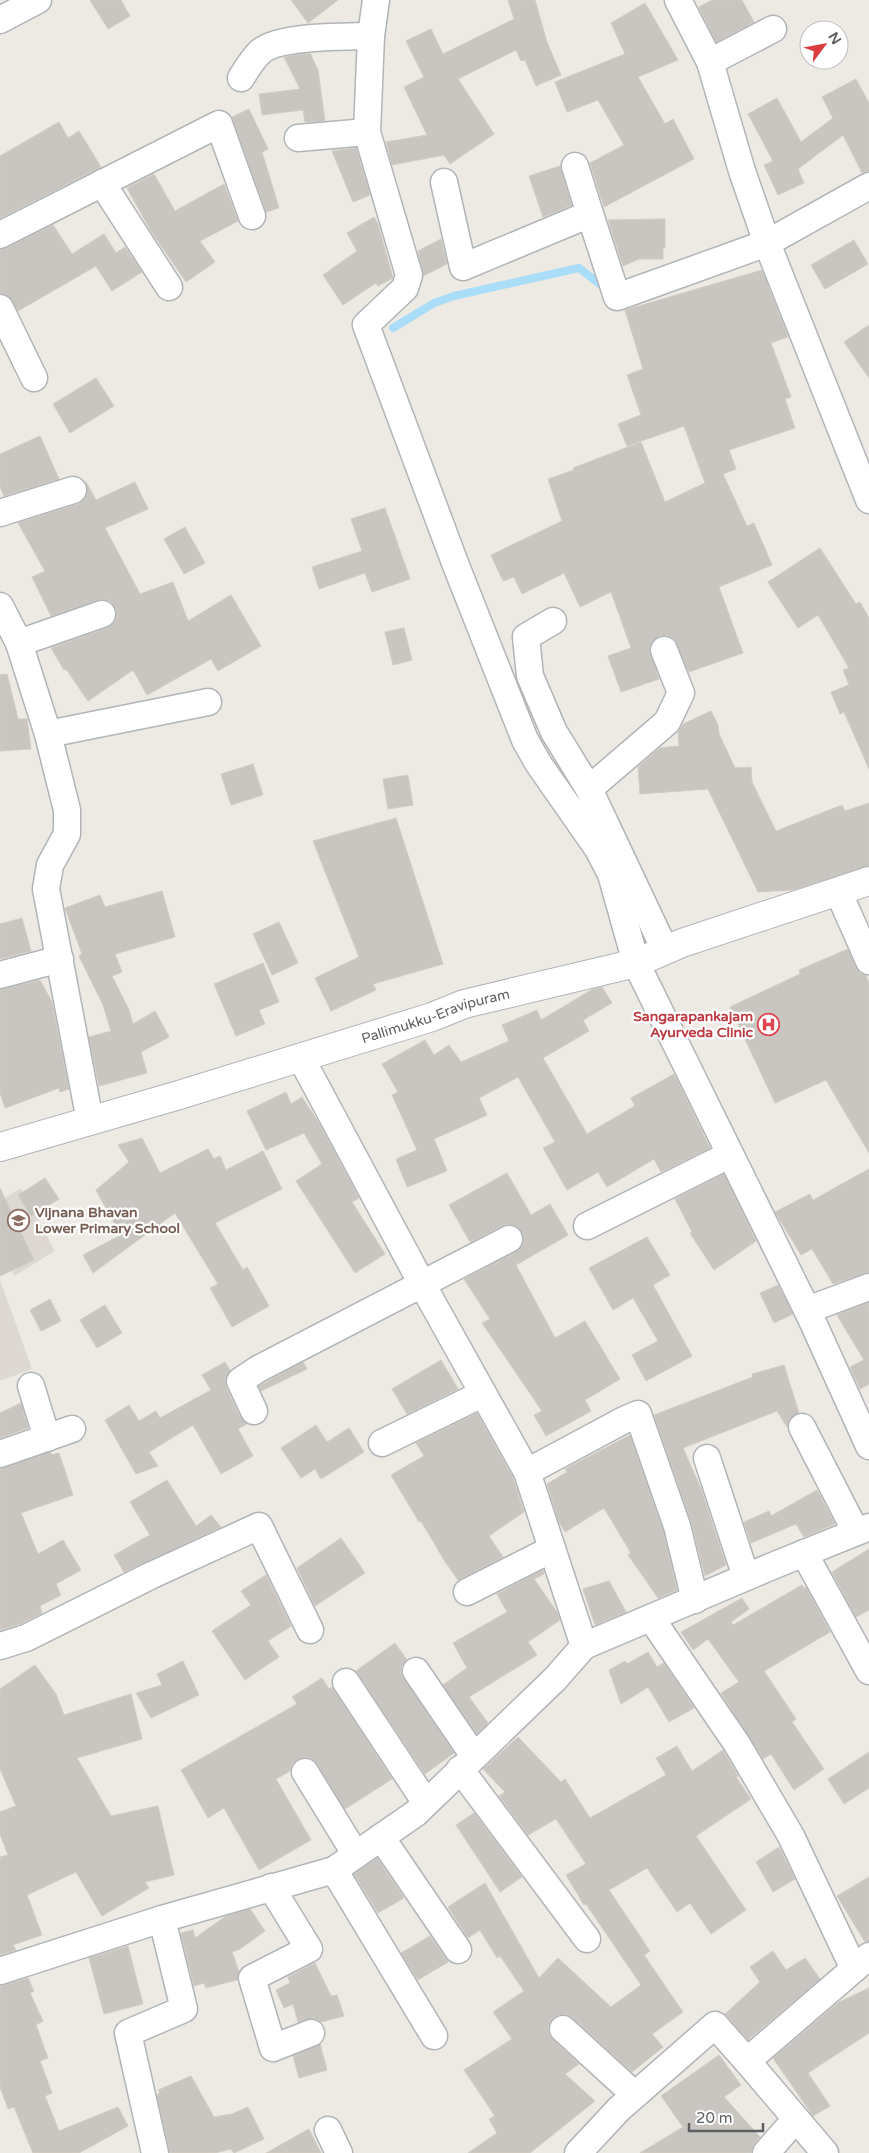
<svg xmlns="http://www.w3.org/2000/svg" width="869" height="2153" viewBox="0 0 869 2153" font-family="'Varela Round',sans-serif">
<style>
.education{fill:#ddd9d2}
.lines{fill:none;stroke-linecap:round;stroke-linejoin:round}
.stream{stroke:#a9ddf8;stroke-width:8}
.building{fill:#c9c5c0;stroke:#d2ccc3}
.minor-casing{stroke:#b1b5b8;stroke-width:29}
.secondary-casing{stroke:#b0b4b8;stroke-width:30}
.minor{stroke:#fff;stroke-width:26}
.secondary{stroke:#fff;stroke-width:28}
.labels{text-anchor:middle;dominant-baseline:central;stroke-width:4.5;stroke-linejoin:round;paint-order:stroke}
.street-label{font-size:14px;fill:#5c6063;stroke:#fff}
.health-label{font-size:14px;font-weight:bold;fill:#be3a42;stroke:#fff;text-anchor:end}
.education-label{font-size:14px;font-weight:bold;fill:#785e54;stroke:#fff;text-anchor:start}
</style>
<rect width="100%" height="100%" fill="#edeae4"/>
<g class="education">
<path d="M21,1188l34,63 -41,25 -14,-36v-39z"/>
<path d="M0,1280l32,89 -32,12z"/>
</g>
<g class="lines">
<path class="stream" d="M393,328l41,-25 20,-7 125,-28 26,20"/>
</g>
<g class="building">
<path d="M90,0h31l9,16 -22,13z"/>
<path d="M291,0h47l-30,23z"/>
<path d="M508,0h27l12,42 14,33 -25,11 -11,-26 -4,1 -5,-11 -58,29 36,55 -44,30 -6,-9 -52,10 -6,-23 41,-7 -23,-48 20,-10 -18,-36 25,-12 12,25 71,-35z"/>
<path d="M712,0h30l12,22 -38,20 -17,-35z"/>
<path d="M645,3l33,57 -40,17 27,47 8,-5 21,40 -90,48 -14,-44 34,-18 -26,-45 -31,12 -12,-30 70,-28 -14,-31z"/>
<path d="M310,53l8,17 7,51 -20,1 -2,-12 -41,5 -3,-21 41,-5 -16,-32z"/>
<path d="M856,79l13,24v68l-7,2 -19,-38 -45,34 6,14 -26,12 -14,-30 9,-4 -25,-47 29,-16 24,44 32,-24 -11,-21z"/>
<path d="M249,109l19,40 -6,3 17,56 -13,4 -34,-95z"/>
<path d="M59,122l9,16 11,-7 22,36 -101,51v-62z"/>
<path d="M356,148l14,47 -17,7 -21,-51z"/>
<path d="M560,166l12,39 -29,12 -14,-41z"/>
<path d="M154,174l21,37 49,-27 14,37 -38,20 15,21 -29,20 -35,-51 -24,-43z"/>
<path d="M374,217l4,7 15,54 -15,8 -2,-3 -33,22 -20,-30 34,-24 -10,-18z"/>
<path d="M665,219v29h-2v11h-24l-16,7 -15,-46z"/>
<path d="M53,225l19,29 32,-20 12,19 9,-6 17,25 -30,19 -16,-25 -78,45 -9,-15 -9,-3v-43l7,-2z"/>
<path d="M441,239l6,25 -24,12 -5,-25z"/>
<path d="M854,240l14,24 -43,25 -14,-24z"/>
<path d="M762,270l26,67 -17,6 20,54 -6,2 10,29 -66,22 7,19 -13,5 24,52 7,-3 18,42 -53,22 24,66 -54,19 -15,-33 -7,-4 -8,1 -6,4 -4,8 10,31 -38,13 -13,-36 23,-8 -20,-56 -31,15 -16,-34 -42,21 -8,-17 -11,4 -12,-26 71,-34 -14,-42 26,-9 -1,-2 68,-26 24,60 40,-19 -21,-57 -57,20 -9,-22 23,-9 -14,-40 16,-6 -18,-59z"/>
<path d="M869,325v53l-25,-36z"/>
<path d="M96,378l18,28 -44,27 -17,-29z"/>
<path d="M40,436l19,43 -55,17 -4,-9v-33z"/>
<path d="M85,482h1l10,18 39,-18 13,27 -43,19 35,66 33,-12 15,39 43,-26 30,51 -43,25 -7,-12 -64,36 -14,-25 -45,31 -22,-32 -2,1 -13,-22 56,-20 7,-5 3,-6 -1,-8 -5,-7 -6,-3 -7,1 -47,16 -19,-39 13,-6 -27,-48 60,-19 6,-4 3,-6z"/>
<path d="M385,508l25,71 -38,13 -7,-19 -46,16 -7,-22 50,-16 -11,-32z"/>
<path d="M185,527l20,36 -21,11 -20,-35z"/>
<path d="M820,548l36,56 4,-2 9,16v151l-25,-57 -4,2 -9,-22 18,-7 -6,-15 6,-2 -31,-53 -20,13 -30,-46z"/>
<path d="M404,628l8,32 -19,5 -8,-33z"/>
<path d="M7,674l11,45h9l4,30 -31,2v-76z"/>
<path d="M711,711l7,14 1,9 16,34 16,-1 1,15 24,49 66,-26 3,6 24,-8v63l-76,24 -35,2 -50,-103 -68,5 -2,-27 22,-19 19,-2 -1,-14 5,-8z"/>
<path d="M253,764l10,31 -32,10 -10,-31z"/>
<path d="M408,775l5,30 -25,4 -5,-30z"/>
<path d="M396,818l47,146 -70,20 3,6 -45,21 -16,-33 44,-21 -46,-116z"/>
<path d="M162,891l13,46 -60,17 7,18 -10,4 17,34 4,14 22,-13 14,26 -28,15 6,21 -48,13 -10,-49 22,-6 -8,-26 -24,-49 3,-2 -17,-46 35,-13 5,12z"/>
<path d="M22,918l9,33 -31,8v-35z"/>
<path d="M279,922l19,41 -26,12 -19,-41z"/>
<path d="M848,949l8,18 4,6 6,2 3,8v170l-43,-73 -51,23 -45,-96 70,-33 -1,-4z"/>
<path d="M263,963l16,39 -20,8 6,14 -29,12 -22,-52z"/>
<path d="M40,980l12,22 17,87 -9,3 -1,-4 -54,20 -5,-15v-103z"/>
<path d="M602,987l10,16 -29,17 6,11 -46,27 44,76 48,-28 -4,-8 43,-24 36,74 -49,24 -7,-13 -47,28 -9,-15 -31,18 -24,-42 12,-6 -37,-65 -39,21 8,17 -53,24 13,32 -40,16 -11,-28 21,-9 -25,-55 6,-3 -16,-28 43,-24 9,15 15,-10 12,17 48,-21 -7,-16 35,-15 4,10 52,-31z"/>
<path d="M286,1092l5,12 11,-7 18,28 39,73 -7,4 33,52 -30,19 -59,-92 26,-17 -18,-31 -38,17 -19,-39z"/>
<path d="M142,1138l18,35 48,-24 6,10 6,-3 6,14 37,-19 19,38 -67,34 28,47 4,-3 22,39 -37,21 -22,-39 8,-4 -43,-71 -82,60 -10,-18 38,-20 -25,-45 33,-28 -11,-17z"/>
<path d="M869,1169v103l-36,12 -21,-35 -11,6 -26,-43 35,-18 3,6z"/>
<path d="M507,1173l24,42 19,-11 18,31 -52,30 39,73 30,-17 35,58 -35,21 6,11 -45,25 -12,-21 8,-4 -60,-88 8,-4 -26,-40 52,-27 5,-5 3,-7 -2,-7 -5,-6 -8,-3 -7,2 -32,16 -21,-37z"/>
<path d="M724,1174l32,67 -42,29 -24,-37 2,-1 -17,-33z"/>
<path d="M45,1178l14,21 -28,17 -13,-21z"/>
<path d="M0,1188l34,72 -34,16z"/>
<path d="M647,1237l23,38 -17,10 39,71 -46,25 -14,-26 26,-14 -25,-43 -20,12 -24,-42z"/>
<path d="M778,1285l15,29 -19,9 -14,-30z"/>
<path d="M50,1299l11,22 -20,10 -11,-21z"/>
<path d="M869,1303v81l-9,5 -10,-22 14,-7 -27,-45z"/>
<path d="M105,1305l17,28 -25,15 -17,-28z"/>
<path d="M441,1360l17,29 -51,25 -15,-25z"/>
<path d="M225,1362l5,8 -5,10 1,7 14,30 7,7 -9,5 15,27 -32,18 -28,-49 -44,27 9,14 -22,8 -31,-54 24,-15 10,16 17,-10 4,7 51,-28 -9,-15z"/>
<path d="M303,1362l4,7 -46,22 -2,-5z"/>
<path d="M784,1365l15,48 -9,5 -3,9 -10,-16 -94,37 18,41 25,76 -21,11 -14,-55 -37,-106 99,-38 -1,-3z"/>
<path d="M21,1403l7,25 -28,10v-25z"/>
<path d="M477,1413l36,65 11,34 -35,24 14,21 -45,23 -14,-20 -23,-39 -2,1 -28,-47 33,-19 -8,-13z"/>
<path d="M316,1425l11,17 22,-14 15,24 -43,27 -6,-10 -14,9 -20,-30z"/>
<path d="M630,1435l33,95 14,60 -19,8 -30,-43 3,-2 -27,-45 -39,24 -6,-10 -12,-38 20,-12 -2,-3z"/>
<path d="M50,1452l2,3 7,-2 14,42 -52,18 17,41 25,-14 18,30 -25,14 5,11 -21,11 2,7 -22,11 -20,6v-161z"/>
<path d="M167,1480l29,46 15,-11 10,12 -97,45 -10,-17 36,-20 -20,-33z"/>
<path d="M817,1490l18,34 -31,13 -8,-13 -45,19 -7,-21 25,-11 2,5z"/>
<path d="M341,1538l24,35 -50,33 -18,-38z"/>
<path d="M869,1549v61l-13,7 -24,-45z"/>
<path d="M543,1570l1,4 -10,5 23,33 3,8 -32,22 9,13 -68,42 19,26 -11,11 -34,-49 24,-17 -14,-25 54,-31 -10,-18z"/>
<path d="M266,1575l25,51 -23,15 11,16 -34,23 -33,-49 39,-26 -10,-14z"/>
<path d="M609,1581l17,31 -31,13 -12,-36z"/>
<path d="M802,1585l2,3 2,-1 24,45 -66,39 32,48 -4,3 32,47 -30,21 -23,-36 -8,5 -42,-66 18,-11 -31,-43 -15,11 -12,-18 61,-34 7,11 -18,13 2,3z"/>
<path d="M395,1643l12,17 -5,5 -1,7 3,7 50,74 -29,21 -69,-103z"/>
<path d="M648,1652l9,15 7,-4 30,45 -25,14 -21,-35 -27,17 -12,-34 16,-9 2,3z"/>
<path d="M183,1661l16,34 -48,23 -15,-25 26,-8 -5,-11z"/>
<path d="M35,1665l21,29 8,21 67,-21 11,45 -65,19 34,58 47,-10 16,69 -29,7 4,6 -47,28 -26,-44 -49,23 15,40 -29,10 3,5 -16,5v-98l8,-2 -8,-21v-22l16,-6 -16,-37v-80z"/>
<path d="M322,1678l7,11 3,-2 60,92 -47,30 -28,-45 -5,-5 -7,-2 -8,3 -5,4 -2,7 -14,8 35,61 -52,30 -35,-62 -16,10 -27,-48 116,-66 -5,-7z"/>
<path d="M518,1737l43,45 4,-3 25,39 76,-43 -10,-17 21,-12 15,25 31,-21 15,26 -2,1 15,22 -55,37 50,74 -35,24 -21,-31 -13,9 -30,-44 -38,22 41,61 -6,4 39,57 -31,22 11,13 -31,25 -59,-54 -7,-4 -8,1 -6,4 -4,7 1,8 4,6 26,24 -14,10 30,27 -65,52h-62l29,-20 -8,-14 6,-3 -31,-46 48,-31 -19,-27 31,-21 -24,-35 -3,2 -17,-28 -12,8 -20,-31 37,-24 54,95 19,-20 53,49 30,-22 -55,-81 -2,1 -18,-30 20,-11 -30,-45 -28,16 -29,-39 6,-4 -22,-23z"/>
<path d="M869,1752v36l-25,16 -16,-25z"/>
<path d="M474,1813l48,64 -22,15 -44,-67z"/>
<path d="M779,1847l16,32 -22,13 -17,-30z"/>
<path d="M377,1858l27,40 -26,15 -24,-39z"/>
<path d="M869,1877v64l-4,1 -28,-46z"/>
<path d="M250,1909l15,22 -25,18 -8,3 7,20 -2,8 -31,8 -2,-5 -10,3 -13,-53 12,-3 2,8 31,-22z"/>
<path d="M430,1936l18,26 -30,18 -17,-27z"/>
<path d="M128,1946l15,58 -39,10 -15,-56z"/>
<path d="M773,1951l13,19 19,-12 15,21 -72,61 -23,-26 35,-32 -10,-15z"/>
<path d="M315,1963l16,33 6,-1 7,21 -23,6 -8,-4 -15,4 -5,-18 -9,4 -8,-18 14,-7 -2,-6z"/>
<path d="M28,1978l6,13 -4,2 13,28 -7,4 12,33 -8,3 12,32 -7,3 14,35 59,-24 10,19 -49,27h-46l-19,-46 -6,2 -8,-22v-101z"/>
<path d="M869,1988v45l-61,40 22,33 -17,10 -40,-58 66,-56z"/>
<path d="M320,2044l7,26 -28,8 -6,-22z"/>
<path d="M719,2055l22,30 -17,12 36,40 -6,7 -3,9h-111l43,-26 -22,-31z"/>
<path d="M191,2076l23,41 18,-3 16,-7 16,32 -30,14 -3,-4 -16,4h-45l-13,-58 3,-2 -2,-3z"/>
<path d="M309,2129l12,24h-55z"/>
</g>
<g class="lines">
<defs>
<g id="minor">
<path d="M376,0l-5,36 -4,96 42,143 -4,13 -39,37 89,238 70,177 13,23 60,86 13,25 25,89 174,353 59,130"/>
<path d="M678,0l32,62 32,109 25,72 102,257"/>
<path d="M0,20l38,-20"/>
<path d="M710,62l63,-33"/>
<path d="M241,78c5,-8 11,-18 18,-25 17,-18 87,-16 112,-17"/>
<path d="M298,138l69,-6"/>
<path d="M575,166l15,48"/>
<path d="M444,182l19,85 127,-53 27,83 150,-54 102,-57"/>
<path d="M102,183l67,104"/>
<path d="M0,235l219,-111 33,92"/>
<path d="M0,308l34,70"/>
<path d="M0,513l73,-23"/>
<path d="M0,606l19,37 29,91 19,76v24l-17,31 -4,24 44,232"/>
<path d="M553,621l-27,16 4,39 24,56 35,57"/>
<path d="M19,643l83,-29"/>
<path d="M664,650l17,43 -14,29 -78,67 76,161"/>
<path d="M48,734l160,-32"/>
<path d="M838,891l31,70"/>
<path d="M0,975l60,-16"/>
<path d="M301,1058l121,226 105,188 57,174"/>
<path d="M587,1226l142,-71"/>
<path d="M807,1310l62,-23"/>
<path d="M31,1386l16,52"/>
<path d="M254,1411l-14,-30 18,-12 251,-130"/>
<path d="M802,1427l54,105"/>
<path d="M382,1443l100,-49"/>
<path d="M0,1454l72,-25"/>
<path d="M707,1458l39,119"/>
<path d="M527,1472l97,-52 14,-6 39,112 18,74"/>
<path d="M804,1553l65,118"/>
<path d="M467,1592l85,-43"/>
<path d="M651,1618l86,126 54,92 63,133"/>
<path d="M0,1646l26,-8 126,-63 107,-49 51,104"/>
<path d="M416,1671l58,85"/>
<path d="M346,1682l80,121"/>
<path d="M460,1769l127,170"/>
<path d="M305,1772l51,83"/>
<path d="M381,1837l77,113"/>
<path d="M334,1870l100,166"/>
<path d="M271,1887l38,62 -57,29 21,70 38,-15"/>
<path d="M0,1971l162,-52 172,-49 82,-57 139,-134 29,-33 186,-79 99,-40"/>
<path d="M563,2029l72,66"/>
<path d="M747,2061l78,92"/>
<path d="M328,2130l11,23"/>
<path d="M155,2153l-27,-120 56,-24 -22,-90"/>
<path d="M578,2153l41,-44 96,-84 32,36 122,-105"/>
<path d="M766,2153l29,-33"/>
</g>
<g id="secondary">
<path id="s1" d="M0,1147l179,-52 253,-78 32,-13 172,-41 46,-20 187,-62"/>
</g>
</defs>
<use href="#minor" class="minor-casing"/>
<use href="#secondary" class="secondary-casing"/>
<use href="#minor" class="minor"/>
<use href="#secondary" class="secondary"/>
</g>
<defs>
<symbol id="hospital-ring" viewBox="-11 -11 22 22"><circle r="9.5" fill="#fff" stroke="#e0444e" stroke-width="1.5"/><path d="M-5-5h3v3.5h4V-5h3V5h-3V1.5h-4V5h-3Z" fill="#e0444e"/></symbol>
<symbol id="school-ring" viewBox="-11 -11 22 22"><circle r="9.5" fill="#fff" stroke="#8d6e63" stroke-width="1.5"/><path d="M0-5L7-2L0 1L-7-2ZM-4 1L0 2.5L4 1V4Q0 6-4 4Z" fill="#8d6e63"/></symbol>
</defs>
<g fill-rule="evenodd">
<use href="#hospital-ring" x="756" y="1012" width="25" height="25"/>
<use href="#school-ring" x="6" y="1208" width="25" height="25"/>
</g>
<g class="labels">
<g class="street-label">
<text stroke="none"><textPath href="#s1" startOffset="455">Pallimukku-Eravipuram</textPath></text>
</g>
<g class="health-label">
<text x="753" y="1016">Sangarapankajam<tspan x="753" dy="16">Ayurveda Clinic</tspan></text>
</g>
<g class="education-label">
<text x="35" y="1212">Vijnana Bhavan<tspan x="35" dy="16">Lower Primary School</tspan></text>
</g>
</g>
<g transform="translate(824 45) rotate(58)"><circle r="24" fill="#ffffff" stroke="#bebfc1"/>
<path d="M0-4L9 19L0 12L-9 19Z" fill="#db3c3f"/>
<text y="-8" font-size="14" font-weight="bold" text-anchor="middle" fill="#5c6063">N</text>
</g>
<path d="M689 2123v8h74v-8" fill="none" stroke="#5c6063" stroke-width="2.5"/>
<text x="696" y="2123" font-size="15" fill="#5c6063" stroke="#ffffff" stroke-width="4" paint-order="stroke">20 m</text>
</svg>
